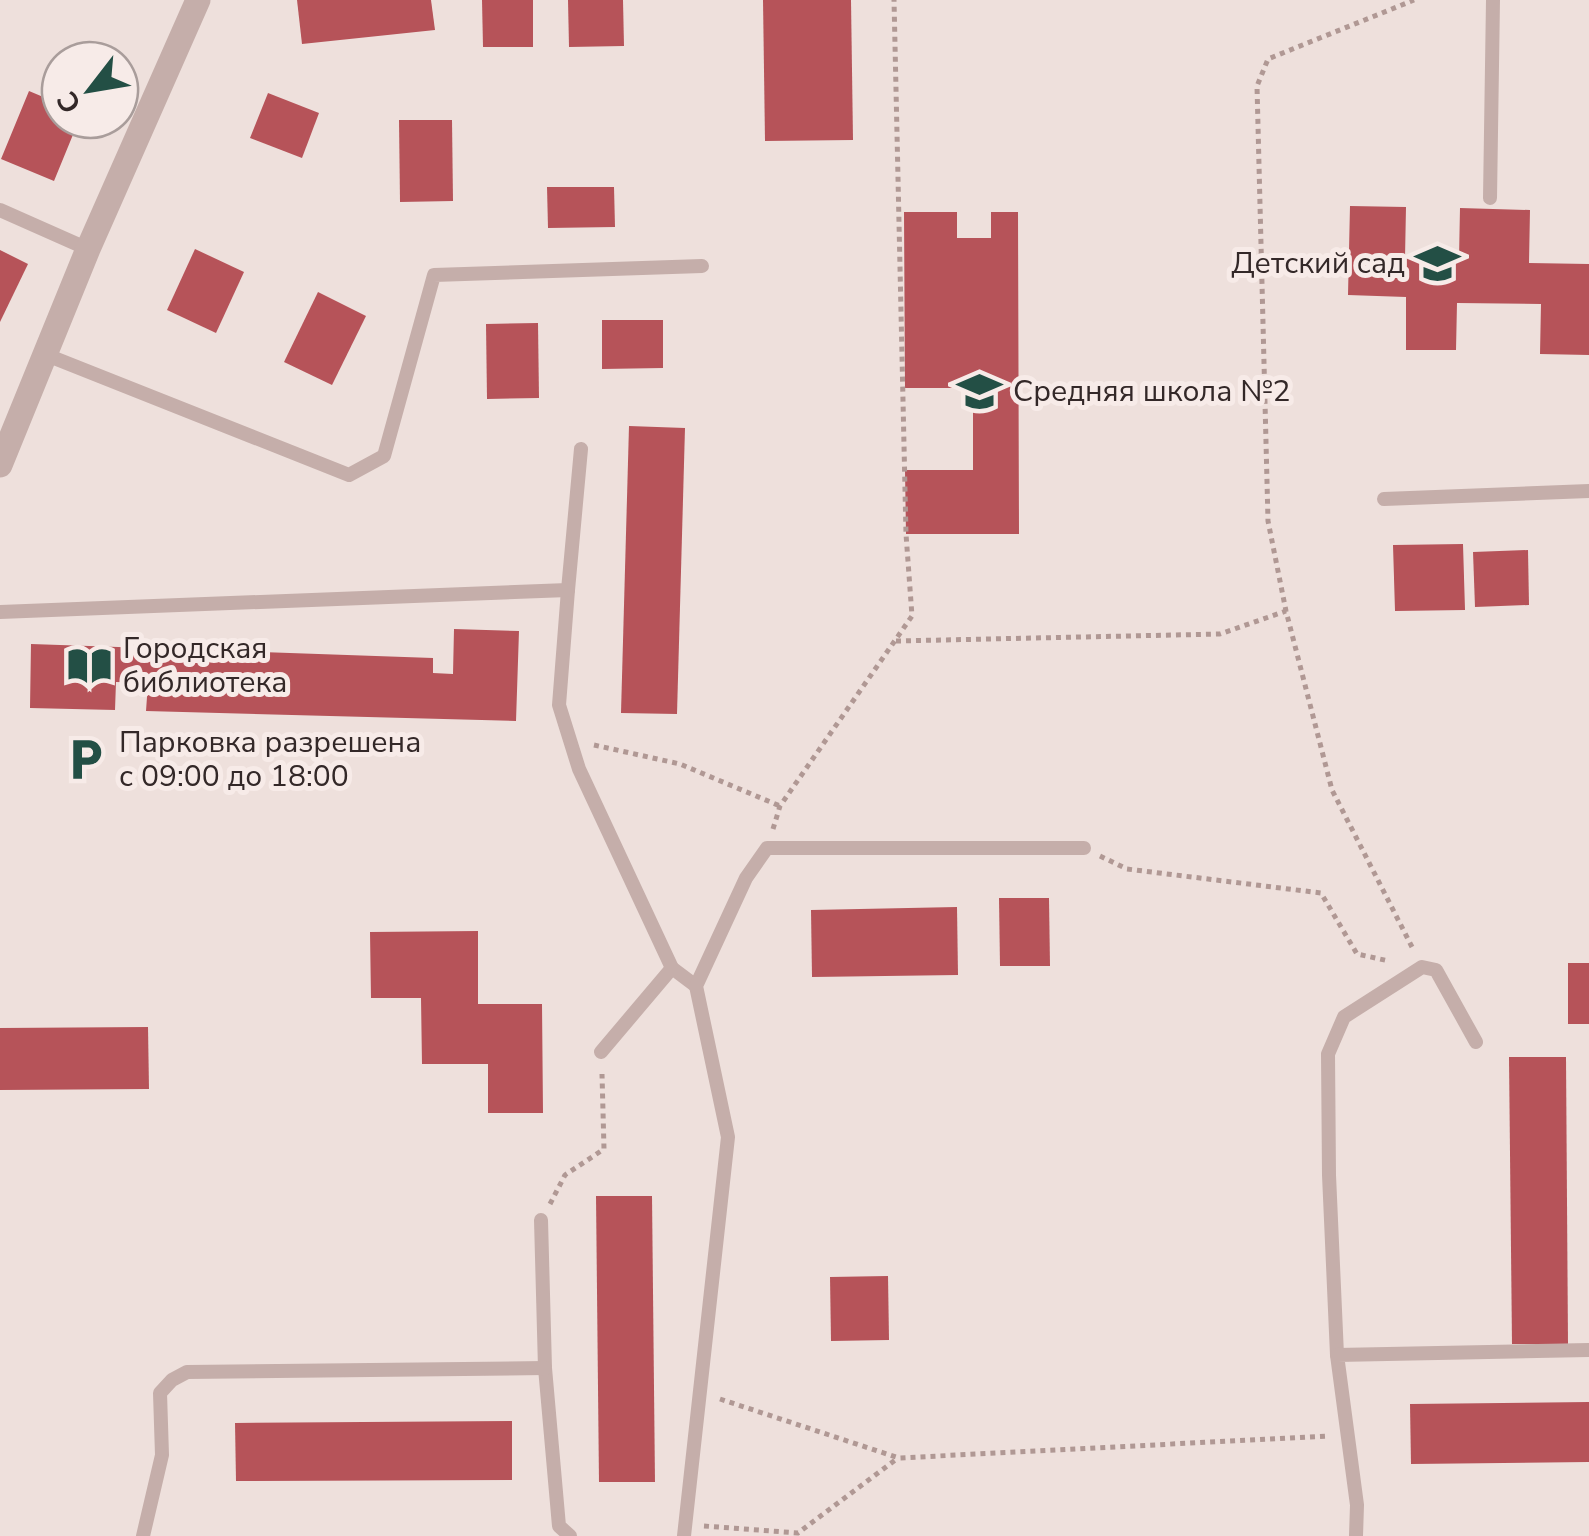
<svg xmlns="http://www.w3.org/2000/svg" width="1589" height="1536" viewBox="0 0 1589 1536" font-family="'Nunito Sans',sans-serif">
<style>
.building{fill:#b65359}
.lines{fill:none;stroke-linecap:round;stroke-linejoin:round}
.path{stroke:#b09894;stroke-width:5;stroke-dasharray:5 5;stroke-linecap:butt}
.service{stroke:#c5aeaa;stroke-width:14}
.tertiary{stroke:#c5aeaa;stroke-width:25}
.labels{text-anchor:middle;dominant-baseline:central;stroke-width:10;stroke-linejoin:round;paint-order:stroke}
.poi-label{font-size:30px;fill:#332828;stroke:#f7ebe8;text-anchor:start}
</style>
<rect width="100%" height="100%" fill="#eee0dc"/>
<g class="building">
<path d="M297,0h134l4,30 -133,14z"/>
<path d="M482,0h51v47h-50z"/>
<path d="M568,0h55l1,46 -55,1z"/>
<path d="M763,0h88l2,140 -88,1z"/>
<path d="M29,91l31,13v16h19l-25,61 -53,-22z"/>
<path d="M268,93l51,20 -17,45 -52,-20z"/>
<path d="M399,120h53l1,81 -53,1z"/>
<path d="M547,187h67l1,40 -67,1z"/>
<path d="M1350,206l56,1 -1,51 54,1 1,-51 70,2 -1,53 60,1v91l-49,-1 1,-50 -84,-1 -1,47h-50v-53l-58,-2z"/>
<path d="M904,212h53v26h34v-26h27l1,322h-113l-1,-64h68v-82h-68z"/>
<path d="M195,249l49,23 -28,61 -49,-23z"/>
<path d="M0,250l28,14 -28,58z"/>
<path d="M318,292l48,24 -34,69 -48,-23z"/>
<path d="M602,320h61v48l-61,1z"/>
<path d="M538,323l1,75 -52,1 -1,-75z"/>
<path d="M629,426l56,2 -8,286 -56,-1z"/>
<path d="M1463,544l2,66 -70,1 -2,-66z"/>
<path d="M1528,550l1,55 -54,2 -2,-55z"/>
<path d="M454,629l65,2 -3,90 -370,-10 2,-28 -32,-1 -1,28 -85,-2 1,-64 402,14v15l20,1z"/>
<path d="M999,898h50l1,68h-50z"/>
<path d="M957,907l1,68 -146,2 -1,-67z"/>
<path d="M478,931v73h64l1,109h-55v-49h-66l-1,-66h-50l-1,-66z"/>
<rect x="1568" y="963" width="21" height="61"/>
<path d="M148,1027l1,62 -149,1v-62z"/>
<path d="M1509,1057h57l2,287h-56z"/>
<path d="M596,1196h56l3,286h-56z"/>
<path d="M888,1276l1,64 -58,1 -1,-64z"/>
<path d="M1589,1402v60l-178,2 -1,-60z"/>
<path d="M512,1421v59l-276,1 -1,-58z"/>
</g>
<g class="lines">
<g class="path">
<path d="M896,641l324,-7 66,-23"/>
<path d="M594,745l86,19 100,42"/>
<path d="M773,829l7,-23 132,-190 -6,-82 -12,-534"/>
<path d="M1100,856l27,13 194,24 36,61 32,7"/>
<path d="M1412,947l-80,-157 -46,-179 -18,-90 -11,-435 11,-27 146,-59"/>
<path d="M550,1204l15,-29 39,-26 -2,-75"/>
<path d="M720,1399l179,59 430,-22"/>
<path d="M704,1526l94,7 100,-75"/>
</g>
<g class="service">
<path d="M1490,198l3,-198"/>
<path d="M0,210l88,39"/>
<path d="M44,354l305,121 35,-19 50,-181 268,-9"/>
<path d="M1384,499l205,-8"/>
<path d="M568,590l-9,115 20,64 93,199"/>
<path d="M0,612l568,-22 13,-141"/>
<path d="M601,1052l71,-84 24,18"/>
<path d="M541,1220l4,148 14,158 11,10"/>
<path d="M1337,1355l-8,-180 -1,-121 16,-37 78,-50 14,3 40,72"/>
<path d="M143,1536l19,-81 -2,-62 12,-13 15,-8 358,-4"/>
<path d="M684,1536l44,-399 -32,-151 50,-108 21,-30h317"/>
<path d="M1356,1536l1,-31 -20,-150 252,-5"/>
</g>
<path class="tertiary" d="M0,465l88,-216 110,-249"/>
</g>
<defs>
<symbol id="school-bare" viewBox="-9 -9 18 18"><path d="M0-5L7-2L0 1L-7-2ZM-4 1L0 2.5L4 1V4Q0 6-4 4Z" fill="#234f45" stroke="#f7ebe8" stroke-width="2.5" paint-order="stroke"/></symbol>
<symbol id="library-bare" viewBox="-9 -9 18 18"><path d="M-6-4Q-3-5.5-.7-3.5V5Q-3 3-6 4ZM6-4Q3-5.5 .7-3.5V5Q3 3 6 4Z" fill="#234f45" stroke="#f7ebe8" stroke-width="2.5" paint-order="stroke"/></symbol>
<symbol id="parking-bare" viewBox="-9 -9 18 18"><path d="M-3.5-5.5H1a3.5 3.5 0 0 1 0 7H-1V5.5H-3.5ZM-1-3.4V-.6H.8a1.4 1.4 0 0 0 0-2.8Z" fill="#234f45" stroke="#f7ebe8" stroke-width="2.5" paint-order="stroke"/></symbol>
</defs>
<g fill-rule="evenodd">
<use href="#school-bare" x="1406" y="232" width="63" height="63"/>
<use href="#school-bare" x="948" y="360" width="63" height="63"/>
<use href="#library-bare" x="58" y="634" width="63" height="63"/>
<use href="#parking-bare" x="54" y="728" width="63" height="63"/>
</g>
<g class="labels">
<g class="poi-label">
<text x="1405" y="263" text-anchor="end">Детский сад</text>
<text x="1013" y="391">Средняя школа №2</text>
<text x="123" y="648">Городская<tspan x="123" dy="34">библиотека</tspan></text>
<text x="119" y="742">Парковка разрешена<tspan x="119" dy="34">с 09:00 до 18:00</tspan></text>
</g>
</g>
<g transform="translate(90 90) rotate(239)"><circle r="48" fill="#f7ebe8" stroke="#a99d9b" stroke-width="2.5"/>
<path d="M0-8L18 38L0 25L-18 38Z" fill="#234f45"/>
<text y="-15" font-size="28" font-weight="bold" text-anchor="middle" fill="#332828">С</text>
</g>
</svg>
